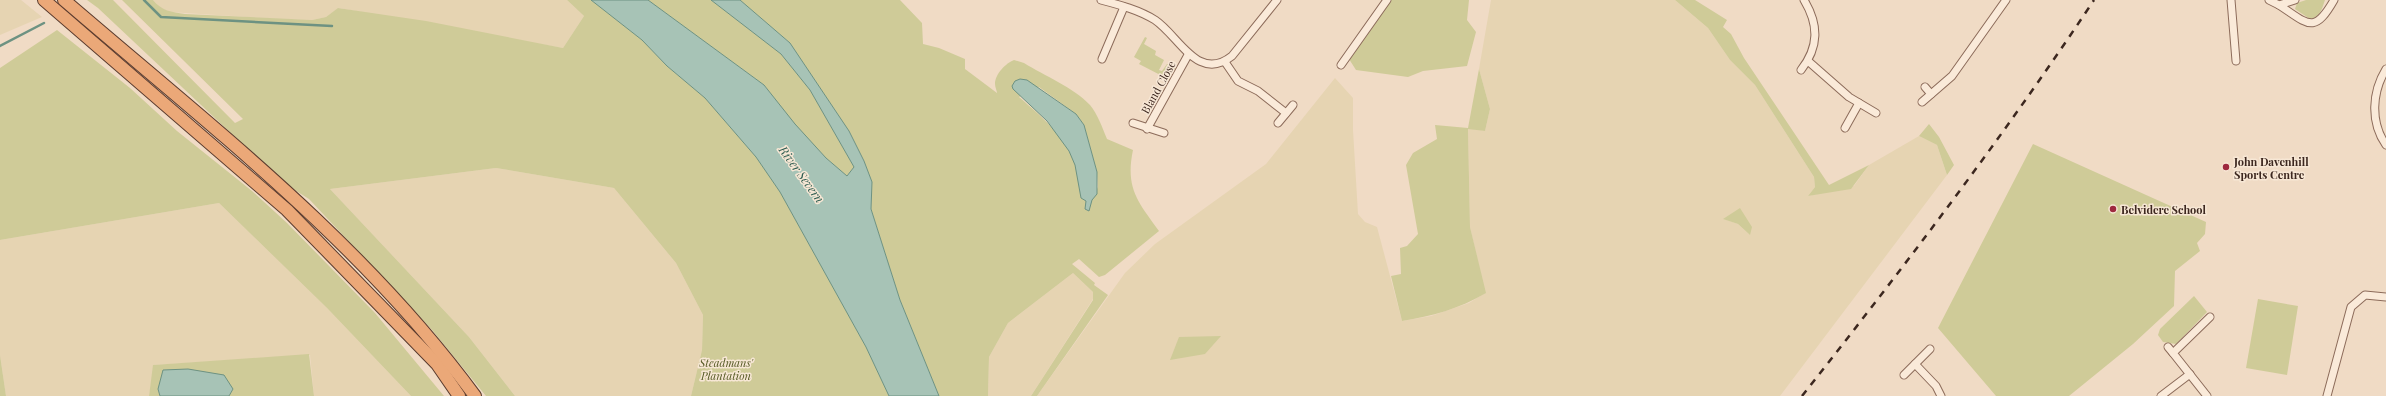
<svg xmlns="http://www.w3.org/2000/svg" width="2386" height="396" viewBox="0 0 2386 396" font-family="'Playfair Display',serif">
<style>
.farmland{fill:#e6d4b2;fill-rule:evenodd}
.green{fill:#cfcb98;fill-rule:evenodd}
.water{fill:#a7c3b6;stroke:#6d9282}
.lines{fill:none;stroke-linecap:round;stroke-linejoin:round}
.stream{stroke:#6d9282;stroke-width:2.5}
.minor-casing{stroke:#8c6b5a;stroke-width:9}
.trunk-casing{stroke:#5a3b2e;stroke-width:14}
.minor{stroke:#faead9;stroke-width:7}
.trunk{stroke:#eba878;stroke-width:12}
.rail{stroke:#3c271f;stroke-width:2.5;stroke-dasharray:7 7;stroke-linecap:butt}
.poi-dot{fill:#9e283e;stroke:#f7e7d5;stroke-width:1.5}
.labels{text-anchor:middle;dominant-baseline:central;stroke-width:3;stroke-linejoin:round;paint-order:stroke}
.street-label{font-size:11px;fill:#3c271f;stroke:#f7e7d5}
.poi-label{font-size:11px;font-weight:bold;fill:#3c271f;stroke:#f7e7d5;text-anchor:start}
.park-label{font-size:11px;font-style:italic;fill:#555924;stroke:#f7e7d5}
.water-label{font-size:12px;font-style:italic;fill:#2d5c50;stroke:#f7e7d5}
</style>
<rect width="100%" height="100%" fill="#f0dbc5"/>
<g class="farmland">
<path d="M0,0h21l21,17 -42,18z"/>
<path d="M153,0h414l17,16 -21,32 -224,-40 -13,9 -14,3 -33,-1 -110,-7 -10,-5z"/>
<path d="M1491,0h184l33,28 22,32 25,25 59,92 1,10 -7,9 46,-10 15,-21 50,-29 18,9 10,30 -167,221h-743l88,-123 30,-29 111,-80 69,-86 18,20v32l5,84 7,8 12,5 25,94 29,-5 38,-13 16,-10 -15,-66 -2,-99 17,3 5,-22 -11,-40zM1740,209l10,26 -12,-11 -14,-5z"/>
<path d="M496,168l118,20 62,75 27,52 -1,35 -11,46h-176l-46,-59 -139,-148z"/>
<path d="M219,203l108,105 84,88h-97l-4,-41 -156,10 -5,31h-143l-6,-41v-115z"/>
<path d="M1073,273l20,19v7l-62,97h-43l1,-39 19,-34z"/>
</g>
<g class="green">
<path d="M87,0h26l122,123 8,-4 -121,-119h31c9,11 18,12 32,14l127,6 14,-3 12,-9 88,13 137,27 21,-32 -17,-16h24l51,40 25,26 38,32 51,59 24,35 86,155 23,49h-198l11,-46 1,-35 -27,-52 -62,-75 -118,-20 -166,21 139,148 46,59h-29l-54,-66 -123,-131 -24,-15 -187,-176z"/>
<path d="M648,0h63l70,54 29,36 44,77 -7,9 -21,-18 -32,-34 -30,-39z"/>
<path d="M740,0h160l22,23 1,21 16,4 26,11v10l32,24c0,-2 -2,-6 -2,-9 0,-10 11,-21 19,-24l10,3c21,13 49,24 66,42 8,10 12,22 17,34l26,11c-8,38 5,52 26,81l-54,44 -6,2 -20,-18 -7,5 23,19 -1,2 14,10 -71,101h-6l62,-96v-8l-20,-19 -65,50 -19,34 -1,39h-49l-39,-96 -29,-91 1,-27 -8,-21 -15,-30 -59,-88zM1039,87l37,27 8,11 13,47 1,15 -6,13 -11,-2c-2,-11 -2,-24 -6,-34 -10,-28 -34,-48 -56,-67z"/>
<path d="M1391,0h78l-2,20 9,12 -9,34 -44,5 -15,6 -52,-7 -7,-11z"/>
<path d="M1675,0h20l32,20 -4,7 8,7 13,24 85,127 40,-20 -18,24 -43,7 7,-9 -1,-10 -59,-92 -25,-25 -22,-32z"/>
<path d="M2306,0h19c-3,9 -5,17 -15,19l-15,-10 2,-6z"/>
<path d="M57,30l73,58 47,43 75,60 35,32 88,90 69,83h-33l-84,-88 -108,-105 -219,37v-172z"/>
<path d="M1145,37l2,1 -3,6 12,7 -1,4 9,5 -5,10 3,1 5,-7 8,4 -7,11 -29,-15 2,-3 -7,-4z"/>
<path d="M1479,69l11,40 -5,22 -17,-2 2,98 16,66c-27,16 -54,23 -84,28l-11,-45 10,-2 -1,-26 7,-2 11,-12 -12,-69 7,-12 24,-14 -2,-14 33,3z"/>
<path d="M1929,124l10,13 15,28 -7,10 -10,-30 -18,-9z"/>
<path d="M2033,144l173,78 -1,12 -8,9 3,8 -25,20 -1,35 -41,38 -64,52h-73l-58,-68z"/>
<path d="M1740,208l12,19 -2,8 -12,-11 -15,-5z"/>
<path d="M2194,296l13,16 -31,32 -13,-2 -5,-7 2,-6z"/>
<path d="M2258,299l40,7 -11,69 -41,-7z"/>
<path d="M1221,336l-16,18 -35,6 9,-23z"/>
<path d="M309,354l5,42h-85l4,-7h-75l2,7h-11l4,-31z"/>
<path d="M0,355l6,41h-6z"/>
</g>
<g class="water">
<path d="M591,0h57l116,85 31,39 31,34 21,18 7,-9 -44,-77 -29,-36 -70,-54h29l50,43 59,88 15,30 8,21 -1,27 29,91 39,96h-50l-23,-49 -86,-155 -24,-35 -51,-59 -38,-32 -25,-26z"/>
<path d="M1020,79l7,1 49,34 8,11 13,47v22l-5,6 -3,11 -4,-2 1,-8 -5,-3 -6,-33 -6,-14 -22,-30 -34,-32 -1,-3 3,-5z"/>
<path d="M188,369l36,6 9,14 -4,7h-69l-2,-7 5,-19z"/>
</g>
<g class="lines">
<g class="stream">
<path d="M144,0l17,17 171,9"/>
<path d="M0,46l44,-23"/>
</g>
<defs>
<g id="minor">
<path d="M1101,0c19,5 38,10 54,20 24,16 43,63 77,36l45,-56"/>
<path d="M2231,0l5,61"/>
<path d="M2269,0l10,5 16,-5"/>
<path d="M2279,5c29,19 35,30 55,-5"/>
<path d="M1102,59l22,-52"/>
<path d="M1808,61l41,36 27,16"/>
<path d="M1225,62l13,19 20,10 28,22"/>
<path d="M1341,65l46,-65"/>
<path d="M2386,69c-14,23 -16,53 0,76"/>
<path d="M1801,70c18,-23 18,-45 3,-70"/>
<path d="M1925,87l6,7"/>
<path d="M1922,102l30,-26 54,-76"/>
<path d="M1133,123l31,10"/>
<path d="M1278,123l15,-18"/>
<path d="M1845,128l14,-25"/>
<path d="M1147,129l41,-74"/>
<path d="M2168,347l5,6"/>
<path d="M1915,364l21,22 5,10"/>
<path d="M1904,375l26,-26"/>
<path d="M2161,396l29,-22"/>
<path d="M2207,396l-34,-43 37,-36"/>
<path d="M2327,396l24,-89 14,-12 21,2"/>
</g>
<g id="trunk">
<path d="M44,0l243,210 150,154 22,32"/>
<path d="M64,0c144,124 298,242 411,396"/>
</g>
</defs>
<use href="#minor" class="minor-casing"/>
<use href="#trunk" class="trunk-casing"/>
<use href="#minor" class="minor"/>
<use href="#trunk" class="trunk"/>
<path class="rail" d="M1802,396c102,-129 201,-259 292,-396"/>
</g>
<g class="poi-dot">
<circle cx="2226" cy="167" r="4"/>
<circle cx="2113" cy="209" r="4"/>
</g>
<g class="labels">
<g class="street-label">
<text transform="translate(1158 87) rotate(-61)">Bland Close</text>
</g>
<g class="poi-label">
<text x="2234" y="161">John Davenhill<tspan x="2234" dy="13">Sports Centre</tspan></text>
<text x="2121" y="209">Belvidere School</text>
</g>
<g class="park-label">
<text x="726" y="362">Steadmans'<tspan x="726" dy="13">Plantation</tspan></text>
</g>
<g class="water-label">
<text transform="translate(802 174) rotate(54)">River Severn</text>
</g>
</g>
</svg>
